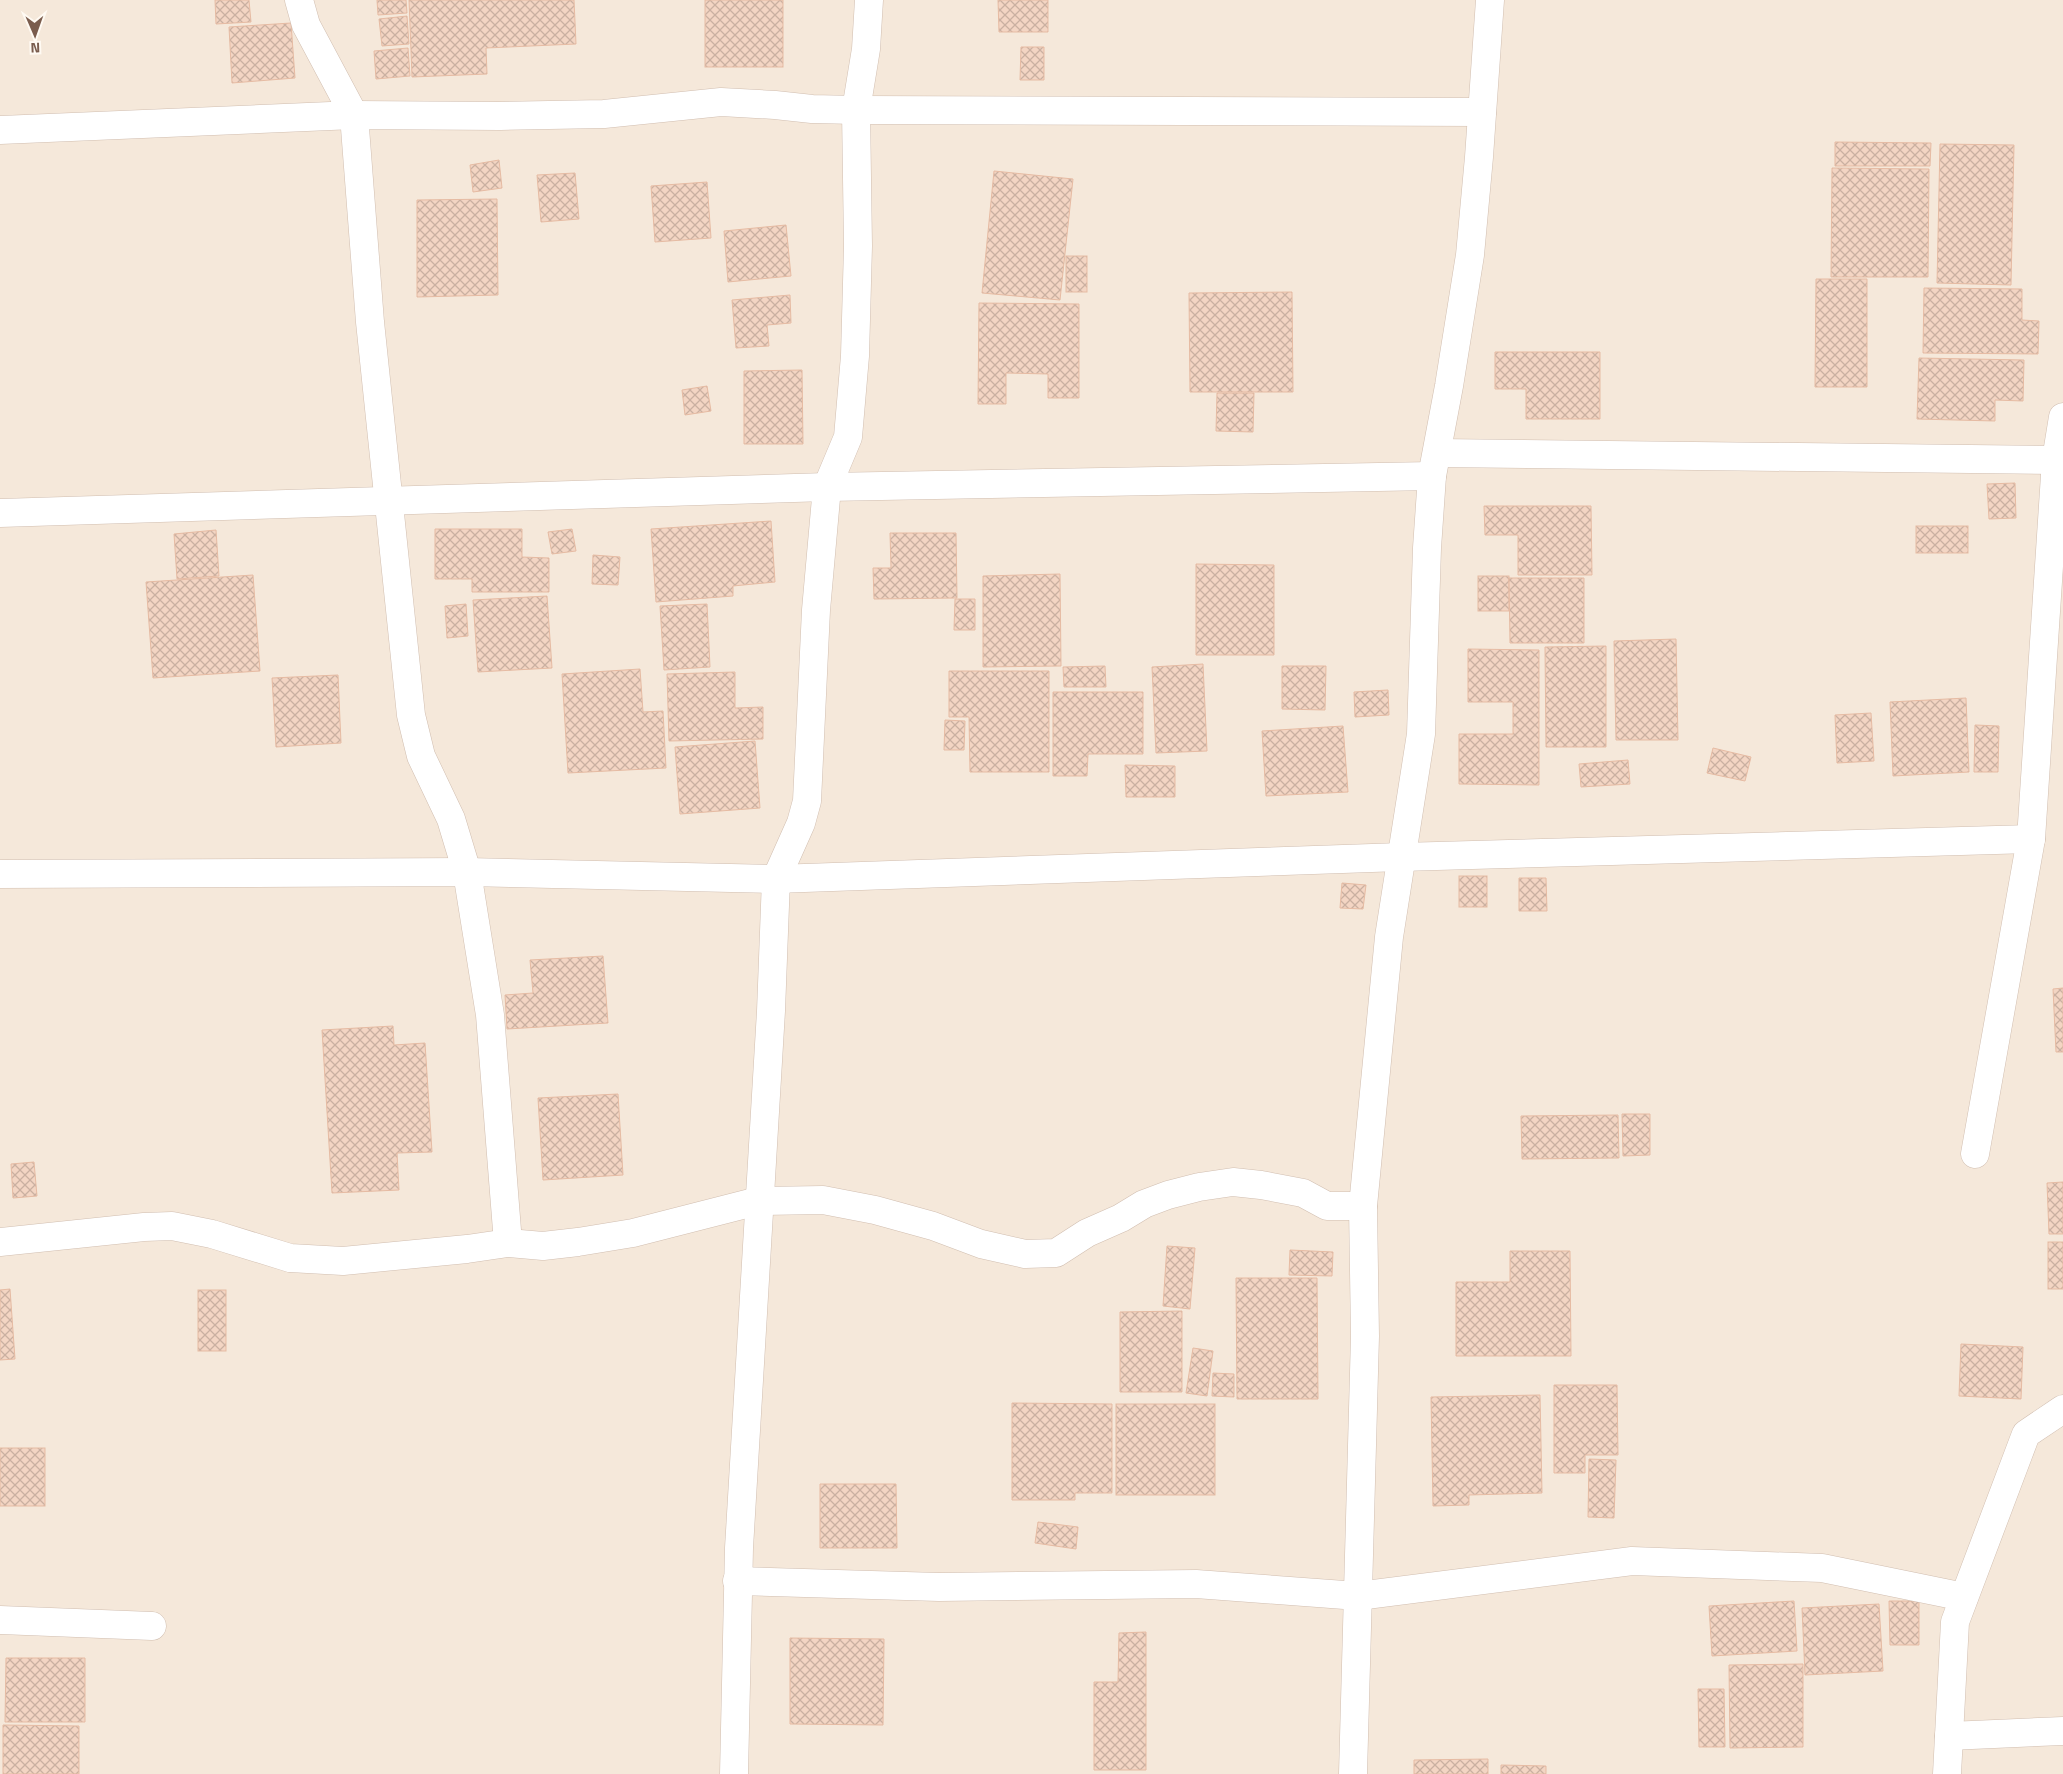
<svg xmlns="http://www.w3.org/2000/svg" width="2063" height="1774" viewBox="0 0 2063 1774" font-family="'Titillium Web',sans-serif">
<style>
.residential{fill:#f5e8da}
.building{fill:url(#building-cross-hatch);stroke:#e6bba3}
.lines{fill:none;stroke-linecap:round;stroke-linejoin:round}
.street-casing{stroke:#d1beb0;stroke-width:29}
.street{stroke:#fff;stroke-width:28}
</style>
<defs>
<pattern id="building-cross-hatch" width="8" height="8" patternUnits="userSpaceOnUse" patternTransform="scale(1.25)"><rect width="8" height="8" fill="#f3d5c3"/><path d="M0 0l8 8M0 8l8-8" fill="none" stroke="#cab0a1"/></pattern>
</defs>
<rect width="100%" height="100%" fill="#fdf6ec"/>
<rect class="residential" x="0" y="0" width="2063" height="1774"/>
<g class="building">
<path d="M215,0h34l2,22 -35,2z"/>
<path d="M377,0h29l1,13 -29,2z"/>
<path d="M409,0h165l2,44 -90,4 1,26 -75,3z"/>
<rect x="705" y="0" width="78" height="67"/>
<path d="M998,0h50v32h-49z"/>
<path d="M407,16l2,28 -27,2 -3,-27z"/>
<path d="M291,23l4,55 -63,5 -3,-56z"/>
<path d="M1021,47h23v33h-24z"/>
<path d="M408,48l2,28 -34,3 -2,-28z"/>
<path d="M1835,142l96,1 -1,23h-95z"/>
<path d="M1940,144l74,1 -3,140 -74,-2z"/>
<path d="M499,160l3,28 -29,4 -3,-27z"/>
<path d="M1832,168l97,1 -1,108h-97z"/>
<path d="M994,171l79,8 -13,121 -78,-7z"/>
<path d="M575,173l4,46 -38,3 -4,-47z"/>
<path d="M707,182l4,56 -56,4 -4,-56z"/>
<path d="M497,199l1,96 -81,2v-97z"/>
<path d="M786,225l5,51 -63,6 -4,-51z"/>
<rect x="1066" y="256" width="21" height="36"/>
<path d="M1816,279h51v108h-52z"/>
<path d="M1924,288l98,1v31l17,1 -1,33 -115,-1z"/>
<path d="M1292,292l1,100h-103l-1,-99z"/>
<path d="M790,295l1,28 -24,2 2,21 -33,2 -4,-48z"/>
<path d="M979,303l100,1v94h-31v-24l-42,-1v31h-28z"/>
<path d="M1495,352h105v67h-74v-30h-31z"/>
<path d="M1919,358l105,2 -1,41 -28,-1v21l-78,-2z"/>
<path d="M802,370l1,74h-59v-73z"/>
<path d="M707,386l4,25 -26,4 -3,-25z"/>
<path d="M1217,393h37l-1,39 -37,-1z"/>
<path d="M2015,483l1,35 -27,1 -2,-35z"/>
<path d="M1484,506h107l1,69h-74v-40h-33z"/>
<path d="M771,521l4,61 -42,4v10l-77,6 -5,-73z"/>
<rect x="1916" y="526" width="52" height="27"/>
<path d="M435,529h87v28l27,1v34h-77v-13h-37z"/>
<path d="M572,529l4,22 -24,3 -4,-22z"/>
<path d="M216,530l3,46 -42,3 -3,-45z"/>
<path d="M890,533h66l1,65 -83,1 -1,-31h18z"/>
<path d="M593,555l27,2 -2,28 -26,-1z"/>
<path d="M1196,564l78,1v90h-78z"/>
<path d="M1060,574l1,92 -78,1v-91z"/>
<path d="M253,575l7,96 -107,7 -7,-96z"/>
<rect x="1478" y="576" width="31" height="35"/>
<path d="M1509,578h75v65h-74z"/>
<path d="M547,596l5,72 -74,4 -5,-72z"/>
<path d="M955,599h20v31h-21z"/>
<path d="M466,604l2,32 -21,2 -2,-32z"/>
<path d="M707,604l3,63 -46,3 -4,-64z"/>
<path d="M1676,639l2,101h-62l-2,-99z"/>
<path d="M1606,646v101h-60l-1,-100z"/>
<path d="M1468,649l71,1v135l-80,-1v-50h54v-32h-45z"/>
<path d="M1203,664l4,87 -51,2 -4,-86z"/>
<path d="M1105,666l1,21h-42l-1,-20z"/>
<path d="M1282,666h44l-1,44 -43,-1z"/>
<path d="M640,669l3,43 20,-1 3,57 -98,5 -6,-99z"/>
<path d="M949,671h100v101h-79l-1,-55h-20z"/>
<path d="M735,672v36l28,-1v32l-94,2 -2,-67z"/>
<path d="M338,675l3,68 -65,4 -4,-69z"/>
<path d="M1388,690l1,25 -34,2 -1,-25z"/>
<path d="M1053,692h90v62h-55l-1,22h-34z"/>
<path d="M1966,698l3,74 -76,4 -3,-74z"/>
<path d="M1871,713l3,48 -37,2 -2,-48z"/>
<path d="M945,720l20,1 -1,29h-20z"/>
<path d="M1975,725l24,1 -1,46h-24z"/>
<path d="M1343,726l5,66 -82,4 -4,-65z"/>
<path d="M755,741l5,67 -80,6 -5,-67z"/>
<path d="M1713,748l38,9 -6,24 -38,-8z"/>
<path d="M1628,760l2,24 -49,3 -2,-23z"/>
<path d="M1125,765l50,1v31h-49z"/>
<rect x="1459" y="876" width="28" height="31"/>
<path d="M1519,878h27l1,33h-28z"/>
<path d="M1342,883l24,2 -3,24 -23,-1z"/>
<path d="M603,956l5,67 -101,6 -2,-34 28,-2 -3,-33z"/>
<path d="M2063,988v64h-7l-3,-63z"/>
<path d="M393,1026l1,19 31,-2 7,109 -35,1 2,37 -67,3 -10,-163z"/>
<path d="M618,1094l5,81 -80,5 -5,-82z"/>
<path d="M1622,1114h28v41l-27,1z"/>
<path d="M1618,1115l1,43 -97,1 -1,-43z"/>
<path d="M34,1162l3,34 -24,2 -2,-34z"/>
<path d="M2063,1182v52h-14l-2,-51z"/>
<rect x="2048" y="1242" width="15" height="47"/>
<path d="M1167,1246l28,2 -5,61 -27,-3z"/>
<path d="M1290,1250l43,2 -1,24 -43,-1z"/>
<path d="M1510,1251h60l1,105h-115v-74h54z"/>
<path d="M1236,1278h81l1,121h-81z"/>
<path d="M10,1289l5,70 -15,1v-70z"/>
<rect x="198" y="1290" width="28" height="61"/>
<path d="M1182,1311v81h-62v-80z"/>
<path d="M1961,1344l62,3 -2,52 -62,-3z"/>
<path d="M1193,1348l20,3 -6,45 -21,-3z"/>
<path d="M1213,1373l21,1v23l-22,-1z"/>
<path d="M1554,1385h63l1,70h-33v18h-31z"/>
<path d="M1540,1395l2,98 -73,2v10l-36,1 -2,-109z"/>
<path d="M1012,1403l100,1v89h-37v7h-63z"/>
<rect x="1116" y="1404" width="99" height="91"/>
<rect x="0" y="1448" width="45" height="58"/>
<path d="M1589,1459l27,1 -2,58 -26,-1z"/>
<path d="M820,1484h76l1,64h-77z"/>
<path d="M1038,1522l40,5 -2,22 -41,-6z"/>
<path d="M1794,1601l3,50 -85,5 -3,-50z"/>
<path d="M1889,1601h30v44h-29z"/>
<path d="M1879,1604l4,67 -78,4 -3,-67z"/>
<path d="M1146,1632v138h-52v-88h24l1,-49z"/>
<path d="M790,1638l94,1 -1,86 -93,-1z"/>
<path d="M6,1658h79v64h-80z"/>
<path d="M1803,1664v83l-73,1 -1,-83z"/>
<path d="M1698,1689h26l1,58h-26z"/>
<path d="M3,1725l76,1v48h-76z"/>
<path d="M1488,1759v15h-74v-14z"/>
<path d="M1501,1765l45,1v8h-45z"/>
</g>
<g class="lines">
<defs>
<g id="street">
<path d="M299,0l7,25 48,90 16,207 41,393 10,41 30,63 16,53 23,143 18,228"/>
<path d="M0,130l354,-15 146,1 104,-2 117,-12 54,3 37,4 44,1 626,2"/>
<path d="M1437,453l619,7"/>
<path d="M0,513l827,-26 605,-11"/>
<path d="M0,874l467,-2 309,7 625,-22 630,-18"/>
<path d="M1975,1154l56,-315 25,-379 7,-43"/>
<path d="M0,1242l144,-15 28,-1 40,8 78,24 53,3 124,-12 41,-6 35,3 35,-4 55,-9 125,-32 65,-1 52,10 58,16 48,18 44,10 31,-1 31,-20 34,-15 23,-14 24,-9 31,-8 34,-5 28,3 42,8 24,13h36"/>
<path d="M737,1581l202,6 257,-3 162,12 274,-35 190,7 142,29"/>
<path d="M0,1620l152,6"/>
<path d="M1949,1736l114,-5"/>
<path d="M734,1774l5,-226 32,-537 5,-132 25,-56 6,-22 9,-191 11,-123 21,-50 7,-81 3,-110 -2,-136 10,-61 3,-49"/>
<path d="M1353,1774l12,-438 -2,-130 26,-269 32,-203 6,-186 5,-72 17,-90 21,-131 9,-98 11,-157"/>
<path d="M1947,1774l8,-152 71,-188 37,-25"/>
</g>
</defs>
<use href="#street" class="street-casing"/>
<use href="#street" class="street"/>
</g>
<g transform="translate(35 35) rotate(178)" stroke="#fffaf3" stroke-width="4" paint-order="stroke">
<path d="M0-4L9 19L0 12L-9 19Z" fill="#7a5c4d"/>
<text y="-8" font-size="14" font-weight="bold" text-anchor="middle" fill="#7a5c4d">N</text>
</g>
</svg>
